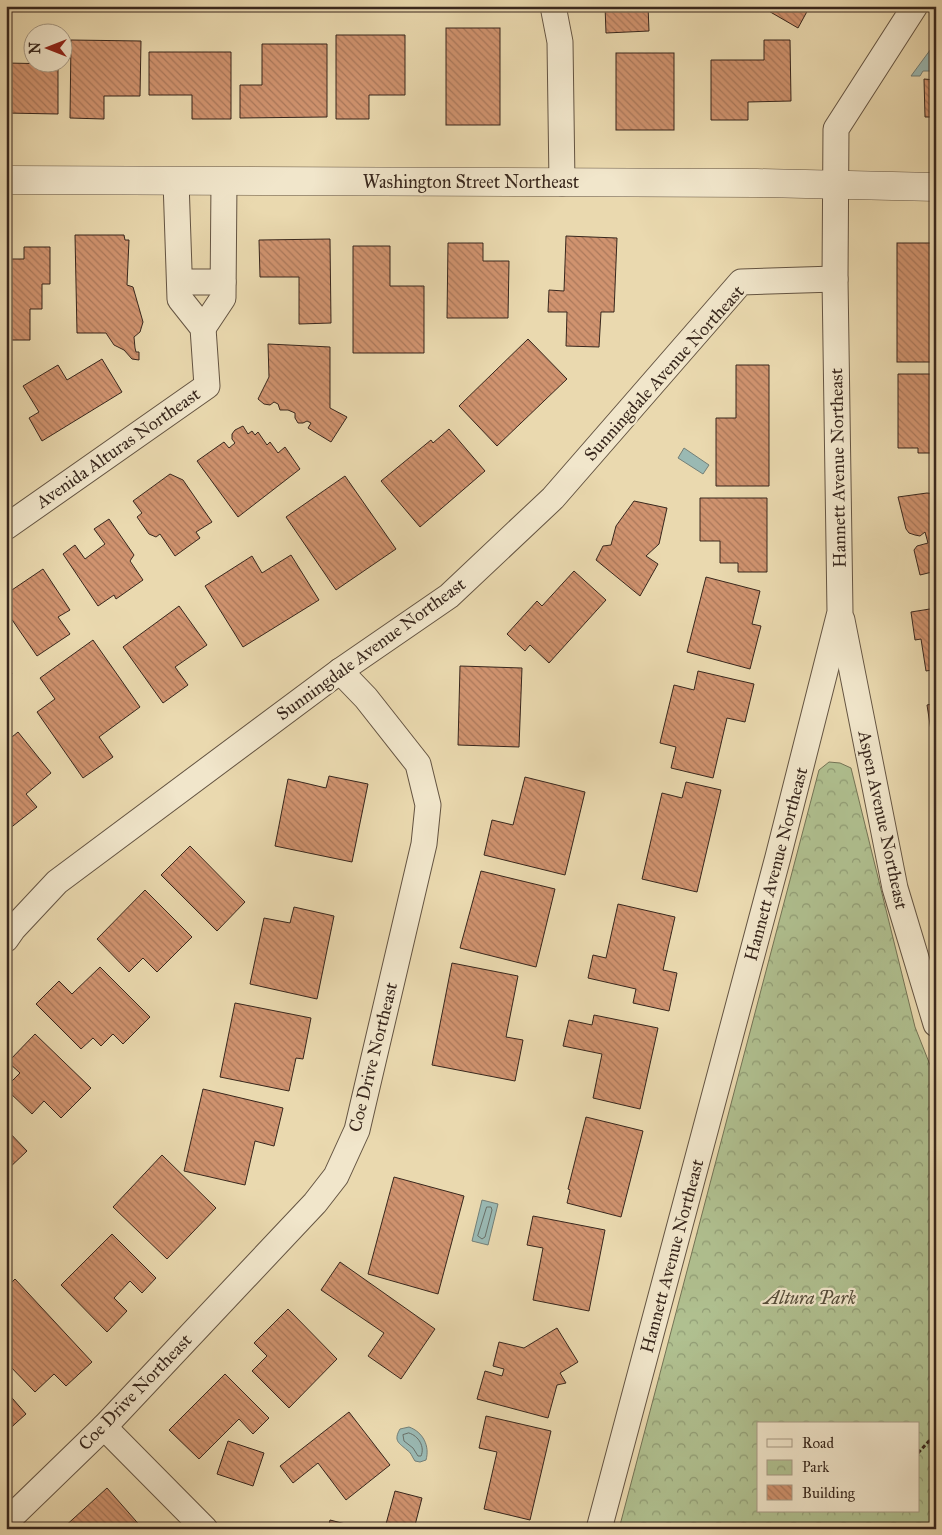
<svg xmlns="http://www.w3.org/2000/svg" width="942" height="1535" viewBox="0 0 942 1535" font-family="'IM FELL Great Primer',serif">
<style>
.park{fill:url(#park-crowns);stroke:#747456;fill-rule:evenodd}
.water{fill:#9ab9b3;stroke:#737f77}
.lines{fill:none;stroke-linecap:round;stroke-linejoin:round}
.shore{stroke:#697068;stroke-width:1}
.building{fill:url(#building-back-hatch);stroke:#38271d}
.minor-casing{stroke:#645442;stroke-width:27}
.tertiary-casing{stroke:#645442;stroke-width:29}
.path{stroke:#38271d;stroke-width:3;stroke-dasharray:4 2.5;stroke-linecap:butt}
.minor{stroke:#f1e6cb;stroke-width:25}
.tertiary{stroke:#f1e6cb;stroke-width:28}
.labels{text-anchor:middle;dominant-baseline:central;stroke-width:4.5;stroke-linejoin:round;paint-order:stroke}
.street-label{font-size:18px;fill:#38271d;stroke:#f1e6cb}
.park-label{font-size:18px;font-style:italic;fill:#564d3a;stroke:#f1e6cb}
</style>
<defs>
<pattern id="park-crowns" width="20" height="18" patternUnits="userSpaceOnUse" patternTransform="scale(1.25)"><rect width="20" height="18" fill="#b0c090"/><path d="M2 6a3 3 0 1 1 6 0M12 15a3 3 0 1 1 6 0" fill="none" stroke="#909c75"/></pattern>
<pattern id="building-back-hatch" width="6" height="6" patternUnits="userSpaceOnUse" patternTransform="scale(1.25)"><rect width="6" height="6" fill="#d0936f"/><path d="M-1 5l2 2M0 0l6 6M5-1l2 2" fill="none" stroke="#aa785b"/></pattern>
</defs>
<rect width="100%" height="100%" fill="#ead9af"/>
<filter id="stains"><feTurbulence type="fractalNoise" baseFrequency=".004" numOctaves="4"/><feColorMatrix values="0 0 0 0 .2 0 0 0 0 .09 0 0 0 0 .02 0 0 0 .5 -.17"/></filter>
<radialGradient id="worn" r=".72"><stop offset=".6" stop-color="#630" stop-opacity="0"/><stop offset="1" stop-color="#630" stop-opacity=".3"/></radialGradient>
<path class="park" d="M829,762l11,1 11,5 64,259 21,53v449h-317l200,-759zM758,1424h160v87h-160z"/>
<g class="water">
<path d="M936,42v29h-13l-3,5h-9z"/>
<path d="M684,448l25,17 -6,9 -25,-16z"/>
<path d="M482,1200l16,4 -10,41 -16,-4z"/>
<path d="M409,1427c14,5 21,19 17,33l-6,2 -5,-1c-3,-4 -4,-9 -8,-11 -8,-7 -14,-9 -7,-21z"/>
</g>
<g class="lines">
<g class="shore">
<path d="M487,1207h4l1,3 -7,27 -3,2 -4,-3z"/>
<path d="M409,1433c10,3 16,14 12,23h-3l-5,-8 -9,-7 -1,-6z"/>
</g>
</g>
<g class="building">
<path d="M605,6h43l1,25 -43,2z"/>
<path d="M760,6h50l-12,22z"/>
<rect x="446" y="28" width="54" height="97"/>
<path d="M336,35h69v60h-36v24h-33z"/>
<path d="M71,40l70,1 -1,55h-36v23l-34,-1z"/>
<path d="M764,40h26l1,61 -43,1v18h-37v-60h53z"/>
<path d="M262,44h65v73l-87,1v-33h22z"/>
<path d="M149,52h82v67h-39v-24h-43z"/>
<rect x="616" y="53" width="58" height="77"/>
<path d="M6,63l52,1v50l-52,-1z"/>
<path d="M924,79l12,1v37h-11z"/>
<path d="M75,235h49l1,5h4l-2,45 6,2 10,35 -3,10 -6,5 1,11 1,4h3v8l-7,-1 -8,-9 -10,-5 -8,-12h-29z"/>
<path d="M566,236l51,2 -3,74h-13l-2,35 -33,-1 1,-34h-19l1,-22 15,1z"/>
<path d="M330,239l1,84 -32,1v-47h-39l-1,-37z"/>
<path d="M448,243h35v18h26l-1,57h-61z"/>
<rect x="897" y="243" width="39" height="119"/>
<path d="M353,246h37v40h34v67h-71z"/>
<path d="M24,247h26v37h-8v25h-12v31h-24v-81h18z"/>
<path d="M528,339l39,40 -70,67 -38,-40z"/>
<path d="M268,344l62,3v61l17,9 -16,25 -23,-14 3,-5 -4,-2 -4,2h-5l-3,-5v-5l-7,-3h-8l-2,-6 -4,-2 -4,3 -6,-1 -6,-5 11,-22z"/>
<path d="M102,359l20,33 -80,49 -13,-23 10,-6 -16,-26 35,-21 9,15z"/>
<path d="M736,365h33v121h-53v-68h20z"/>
<path d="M898,374h38v79h-18v-5h-20z"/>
<path d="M243,426l5,8 4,-3 3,4 3,-3 9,13 3,-3 8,11 7,-6 15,22 -62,48 -41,-56 27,-19 5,6 6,-5 -3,-4v-5l3,-4z"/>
<path d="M449,429l36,42 -65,56 -39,-46 50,-41 2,3z"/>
<path d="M170,474l13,6 29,42 -16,10 4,6 -25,18 -15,-22 -4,3 -7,-3 -12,-17 5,-4 -9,-12z"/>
<path d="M345,476l51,73 -60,41 -50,-73z"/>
<path d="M927,493l9,1v77l-16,4 -6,-25 3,-4 11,-3 -3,-11 -5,4 -5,-1 -6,-2 -3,-4 -8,-32z"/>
<path d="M700,498h67v74h-29v-9h-18v-22h-20z"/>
<path d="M634,501l33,7 -8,36 -13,12 12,8 -18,32 -44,-36 7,-14 8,-1 5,-19z"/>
<path d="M109,519l25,36 -4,6 13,19 -27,19 -2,-4 -16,11 -35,-52 12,-9 10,14 20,-15 -11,-15z"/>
<path d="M291,555l28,45 -76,47 -38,-61 47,-30 10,17z"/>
<path d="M43,569l27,41 -12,7 12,17 -33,22 -31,-45v-17z"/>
<path d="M574,571l32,29 -57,63 -19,-18 -5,6 -18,-17 30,-33 5,5z"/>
<path d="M706,577l54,14 -8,33 9,2 -11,43 -63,-17z"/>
<path d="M179,606l28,39 -32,22 13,18 -25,18 -40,-56z"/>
<path d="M936,608v84h-1l-3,-22 -6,1 -5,-32 -6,1 -4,-28z"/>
<path d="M93,640l47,67 -41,30 14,20 -30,21 -46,-66 18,-13 -15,-21z"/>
<path d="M6,665l6,9 -6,4z"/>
<path d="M460,666l62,2 -3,79 -61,-2z"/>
<path d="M698,671l56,13 -9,38 -18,-4 -14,60 -42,-10 5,-21 -16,-4 14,-58 20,5z"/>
<path d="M936,703v60l-9,-58z"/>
<path d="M18,732l33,41 -25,21 11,13 -28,22 -3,-3v-84z"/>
<path d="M329,776l39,8 -16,78 -77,-16 13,-67 38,9z"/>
<path d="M525,777l60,15 -20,83 -81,-20 8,-35 21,5z"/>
<path d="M686,782l35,8 -24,102 -55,-13 20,-86 20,5z"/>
<path d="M190,846l55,56 -28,29 -56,-56z"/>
<path d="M481,871l74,18 -19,78 -76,-19z"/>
<path d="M145,890l47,47 -35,35 -14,-14 -14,14 -32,-33z"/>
<path d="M618,904l57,13 -12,53 14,3 -8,38 -36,-8 3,-14 -48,-11 5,-23 13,3z"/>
<path d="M294,907l40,9 -17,83 -67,-15 14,-66 26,5z"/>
<path d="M452,963l66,13 -12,61 17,3 -8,41 -83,-16z"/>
<path d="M100,967l50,50 -27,27 -10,-10 -12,12 -8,-8 -12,11 -45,-45 23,-23 13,13z"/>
<path d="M235,1003l76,15 -8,41 -7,-1 -7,33 -69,-14z"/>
<path d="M594,1015l64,13 -18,81 -47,-11 9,-44 -39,-8 6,-26 23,5z"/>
<path d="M35,1034l56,54 -30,30 -17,-17 -12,13 -26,-25v-2l14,-14 -12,-11z"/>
<path d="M203,1089l80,19 -9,38 -19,-5 -10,44 -61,-14z"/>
<path d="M586,1117l57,14 -22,86 -54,-14 3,-13 -2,-1z"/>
<path d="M6,1129l21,22 -21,20z"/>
<path d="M162,1155l54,53 -49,51 -54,-52z"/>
<path d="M394,1177l70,19 -26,98 -70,-20z"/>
<path d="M533,1216l72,14 -16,81 -56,-11 10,-52 -16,-3z"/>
<path d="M112,1234l44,44 -14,15 -12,-12 -16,17 13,13 -20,21 -46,-47z"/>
<path d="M340,1262l95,67 -34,50 -33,-23 16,-23 -63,-43z"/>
<path d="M15,1279l77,83 -26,24 -12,-12 -19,18 -29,-30v-74z"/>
<path d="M288,1309l49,50 -48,49 -37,-37 15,-15 -13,-13z"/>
<path d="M557,1328l21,34 -18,11 6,10 -9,2 -9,33 -71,-19 8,-28 17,5 2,-7 -11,-3 6,-24 25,6z"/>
<path d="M225,1374l44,44 -16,16 -14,-15 -40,40 -30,-29z"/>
<path d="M6,1391l20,23 -20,18z"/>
<path d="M349,1412l41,53 -44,35 -28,-37 -25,20 -13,-17z"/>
<path d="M486,1416l65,15 -21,89 -46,-11 13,-57 -18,-4z"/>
<path d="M228,1441l36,12 -11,33 -36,-12z"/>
<path d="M107,1488l36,41h-81z"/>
<path d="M395,1491l27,7 -8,31h-12l-16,-5z"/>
<path d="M330,1520l35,9h-37z"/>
</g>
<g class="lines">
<defs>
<g id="minor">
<path d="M553,6l7,36 2,141"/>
<path d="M180,282h43"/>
<path d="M203,328l20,-30 1,-116"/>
<path d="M6,527l201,-141 -4,-58 -23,-29 -4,-118"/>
<path d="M842,620l53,268 41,136"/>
<path d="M6,939l7,-10 44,-47 283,-211 109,-75 104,-98 188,-216 94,-3"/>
<path d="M104,1427l101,102"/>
<path d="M6,1522l98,-95 211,-224 21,-27 21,-46 67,-286 4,-39 -10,-41 -52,-66 -26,-27"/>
<path d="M599,1529l179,-672 62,-245 -5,-333 1,-150 79,-123"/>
</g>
<path id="tertiary" d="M6,180l751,3 179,4"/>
</defs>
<use href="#minor" class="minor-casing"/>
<use href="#tertiary" class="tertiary-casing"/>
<path class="path" d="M918,1453l11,-12 7,-1"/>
<use href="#minor" class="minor"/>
<use href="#tertiary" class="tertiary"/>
</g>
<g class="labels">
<g class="street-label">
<text x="471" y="182">Washington Street Northeast</text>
<text transform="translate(664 373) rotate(-48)">Sunningdale Avenue Northeast</text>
<text transform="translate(118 448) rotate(-35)">Avenida Alturas Northeast</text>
<text transform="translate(838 468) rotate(-91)">Hannett Avenue Northeast</text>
<text transform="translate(371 649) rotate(-36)">Sunningdale Avenue Northeast</text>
<text transform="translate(883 820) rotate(78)">Aspen Avenue Northeast</text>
<text transform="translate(776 864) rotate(-75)">Hannett Avenue Northeast</text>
<text transform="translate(373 1057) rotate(-76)">Coe Drive Northeast</text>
<text transform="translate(672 1256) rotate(-75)">Hannett Avenue Northeast</text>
<text transform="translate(135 1392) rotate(-46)">Coe Drive Northeast</text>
</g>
<g class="park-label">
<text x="810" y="1298">Altura Park</text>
</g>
</g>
<rect width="942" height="1535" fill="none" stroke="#ead9af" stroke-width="25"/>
<rect x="8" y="8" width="927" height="1520" fill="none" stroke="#38271d" stroke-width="2.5"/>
<rect x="12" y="12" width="917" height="1510" fill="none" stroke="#38271d"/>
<rect x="757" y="1422" width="162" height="90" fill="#f1e6cb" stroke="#a79a85"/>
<rect x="767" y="1439" width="25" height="8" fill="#f1e6cb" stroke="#a79a85"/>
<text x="802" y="1448" font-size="15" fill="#38271d">Road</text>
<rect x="767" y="1460" width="25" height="15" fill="url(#park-crowns)" stroke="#a79a85"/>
<text x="802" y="1472" font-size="15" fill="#38271d">Park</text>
<rect x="767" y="1485" width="25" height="15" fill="url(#building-back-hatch)" stroke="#a79a85"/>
<text x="802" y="1498" font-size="15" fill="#38271d">Building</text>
<g transform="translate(48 48) rotate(270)"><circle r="24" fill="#f1e6cb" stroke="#a79a85"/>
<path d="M0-4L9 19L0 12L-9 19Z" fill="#8f2418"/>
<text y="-8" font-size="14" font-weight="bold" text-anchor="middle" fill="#38271d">N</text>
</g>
<rect width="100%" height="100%" filter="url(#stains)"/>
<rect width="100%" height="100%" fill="url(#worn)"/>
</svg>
